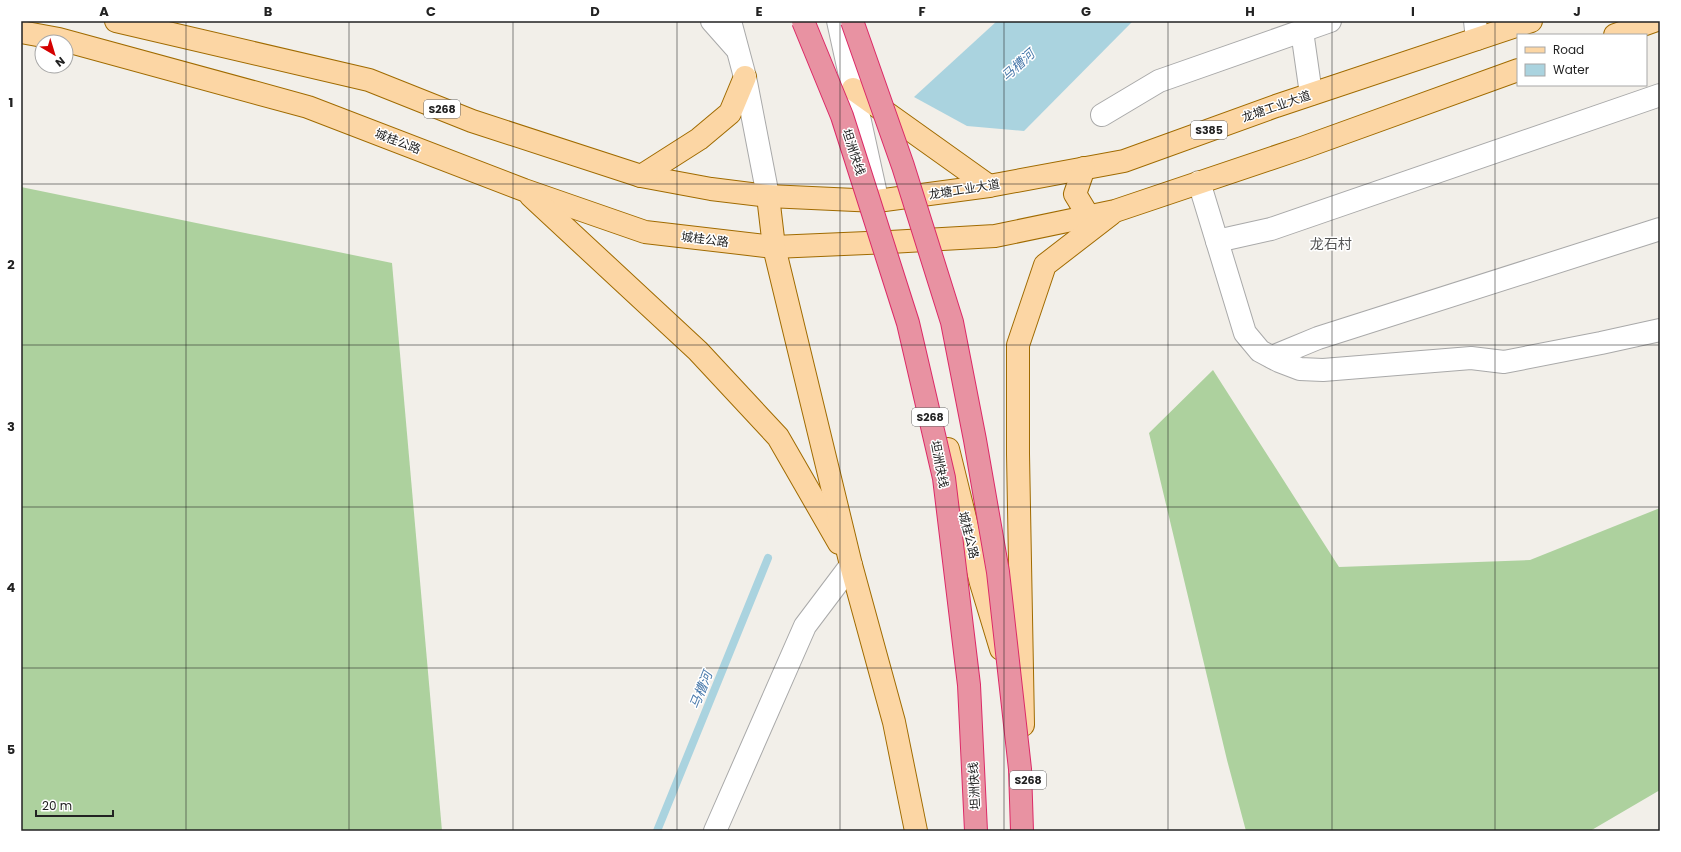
<svg xmlns="http://www.w3.org/2000/svg" width="1681" height="852" viewBox="0 0 1681 852" font-family="Poppins,'Noto Sans SC',sans-serif">
<style>
.forest{fill:#add19e}
.water{fill:#aad3df}
.lines{fill:none;stroke-linecap:round;stroke-linejoin:round}
.stream{stroke:#aad3df;stroke-width:8}
.minor-casing{stroke:#a9a9a9;stroke-width:24}
.major-casing{stroke:#a06b00;stroke-width:24}
.minor{stroke:#fff;stroke-width:22}
.major{stroke:#fcd6a4;stroke-width:22}
.highway-bridge-casing{stroke:#dc2a67;stroke-width:24;stroke-linecap:butt}
.highway-bridge{stroke:#e892a2;stroke-width:22}
.grid{fill:none;stroke:#222;stroke-width:1;stroke-opacity:0.55}
.labels{text-anchor:middle;dominant-baseline:central;stroke-width:3;stroke-linejoin:round;paint-order:stroke}
.shield{fill:#fff;stroke:#646464;stroke-width:1}
.shield-label{font-size:11px;font-weight:bold;fill:#222}
.street-label{font-size:12px;fill:#222;stroke:#fff}
.water-label{font-size:13px;font-style:italic;fill:#4a7aab;stroke:#fff}
.quarter-label{font-size:14px;fill:#555;stroke:#fff}
.neatline{fill:none;stroke:#222;stroke-width:1.5}
.grid-label{font-size:13px;text-anchor:middle;font-weight:bold;fill:#222}
</style>
<rect width="100%" height="100%" fill="#f2efe9"/>
<g class="forest">
<path d="M21,187l371,76 50,568h-421z"/>
<path d="M1213,370l126,197 191,-7 130,-52v282l-70,41h-344l-19,-71 -78,-327z"/>
</g>
<path class="water" d="M997,21h136l-109,110 -57,-5 -53,-29z"/>
<g class="lines">
<path class="stream" d="M657,831l111,-273"/>
<defs>
<g id="minor">
<path d="M712,21l23,26"/>
<path d="M730,21l15,56 23,119"/>
<path d="M838,21l38,173"/>
<path d="M1475,21l2,18"/>
<path d="M1302,31l9,63"/>
<path d="M1102,115l57,-34 171,-60"/>
<path d="M1199,182l46,151 15,18 19,10 21,8 23,1 148,-12 33,4 97,-19 59,-13"/>
<path d="M1217,241l54,-12 389,-134"/>
<path d="M1272,357l46,-19 342,-109"/>
<path d="M715,831l90,-205 46,-61"/>
</g>
<g id="major">
<path d="M116,21l253,59 103,41 169,55 70,13 57,7 109,5 112,-15 135,-25 152,-55 255,-85"/>
<path d="M21,32l38,7 249,68 216,83 121,42 129,15 116,-5 105,-6 120,-25 187,-63 216,-78"/>
<path d="M1615,35l39,-14"/>
<path d="M853,89l136,97"/>
<path d="M1084,168l-9,26 14,23"/>
<path d="M641,176l58,-37 31,-26 15,-36"/>
<path d="M531,196l167,155 80,86 61,106"/>
<path d="M768,196l6,51 77,318 43,157 22,109"/>
<path d="M948,449l33,134 20,66"/>
<path d="M1023,725l-5,-271v-109l27,-80 66,-51"/>
</g>
</defs>
<use href="#minor" class="minor-casing"/>
<use href="#major" class="major-casing"/>
<use href="#minor" class="minor"/>
<use href="#major" class="major"/>
<defs>
<g id="highway-bridge">
<path d="M803,21l39,95 66,207 36,155 25,207 7,146"/>
<path d="M852,21l51,145 49,156 23,118 23,132 22,197 2,62"/>
</g>
</defs>
<use href="#highway-bridge" class="highway-bridge-casing"/>
<use href="#highway-bridge" class="highway-bridge"/>
</g>
<path class="grid" d="M186,21v810M349,21v810M513,21v810M677,21v810M840,21v810M1004,21v810M1168,21v810M1332,21v810M1495,21v810M21,184h1639M21,345h1639M21,507h1639M21,668h1639"/>
<g class="labels">
<g class="shield">
<rect x="424" y="100" width="36" height="18" rx="3"/>
<rect x="1191" y="121" width="36" height="18" rx="3"/>
<rect x="912" y="408" width="36" height="18" rx="3"/>
<rect x="1010" y="771" width="36" height="18" rx="3"/>
</g>
<g class="shield-label">
<text x="442" y="109">S268</text>
<text x="1209" y="130">S385</text>
<text x="930" y="417">S268</text>
<text x="1028" y="780">S268</text>
</g>
<g class="street-label">
<text transform="translate(1276 106) rotate(-19)">龙塘工业大道</text>
<text transform="translate(398 141) rotate(21)">城桂公路</text>
<text transform="translate(854 152) rotate(72)">坦洲快线</text>
<text transform="translate(964 189) rotate(-9)">龙塘工业大道</text>
<text transform="translate(705 239) rotate(7)">城桂公路</text>
<text transform="translate(940 464) rotate(79)">坦洲快线</text>
<text transform="translate(969 535) rotate(76)">城桂公路</text>
<text transform="translate(974 786) rotate(-93)">坦洲快线</text>
</g>
<g class="water-label">
<text transform="translate(1018 65) rotate(-42)">马槽河</text>
<text transform="translate(701 690) rotate(-68)">马槽河</text>
</g>
<g class="quarter-label">
<text x="1331" y="244">龙石村</text>
</g>
</g>
<rect width="1681" height="852" fill="none" stroke="#ffffff" stroke-width="44"/>
<rect x="1517" y="34" width="130" height="52" fill="#ffffff" stroke="#a7a7a7"/>
<rect x="1525" y="47" width="20" height="6" fill="#fcd6a4" stroke="#a7a7a7"/>
<text x="1553" y="54" font-size="12" fill="#222222">Road</text>
<rect x="1525" y="64" width="20" height="12" fill="#aad3df" stroke="#a7a7a7"/>
<text x="1553" y="74" font-size="12" fill="#222222">Water</text>
<g transform="translate(54 54) rotate(142)"><circle r="19" fill="#ffffff" stroke="#a7a7a7"/>
<path d="M0-3L7 15L0 10L-7 15Z" fill="#d40000"/>
<text y="-6" font-size="11" font-weight="bold" text-anchor="middle" fill="#222222">N</text>
</g>
<path d="M36 810v6h77v-6" fill="none" stroke="#222222" stroke-width="2"/>
<text x="42" y="810" font-size="12" fill="#222222" stroke="#ffffff" stroke-width="3" paint-order="stroke">20 m</text>
<rect x="22" y="22" width="1637" height="808" class="neatline"/>
<g class="grid-label">
<text x="104" y="16">A</text>
<text x="268" y="16">B</text>
<text x="431" y="16">C</text>
<text x="595" y="16">D</text>
<text x="759" y="16">E</text>
<text x="922" y="16">F</text>
<text x="1086" y="16">G</text>
<text x="1250" y="16">H</text>
<text x="1413" y="16">I</text>
<text x="1577" y="16">J</text>
<text x="11" y="107">1</text>
<text x="11" y="269">2</text>
<text x="11" y="431">3</text>
<text x="11" y="592">4</text>
<text x="11" y="754">5</text>
</g>
</svg>
